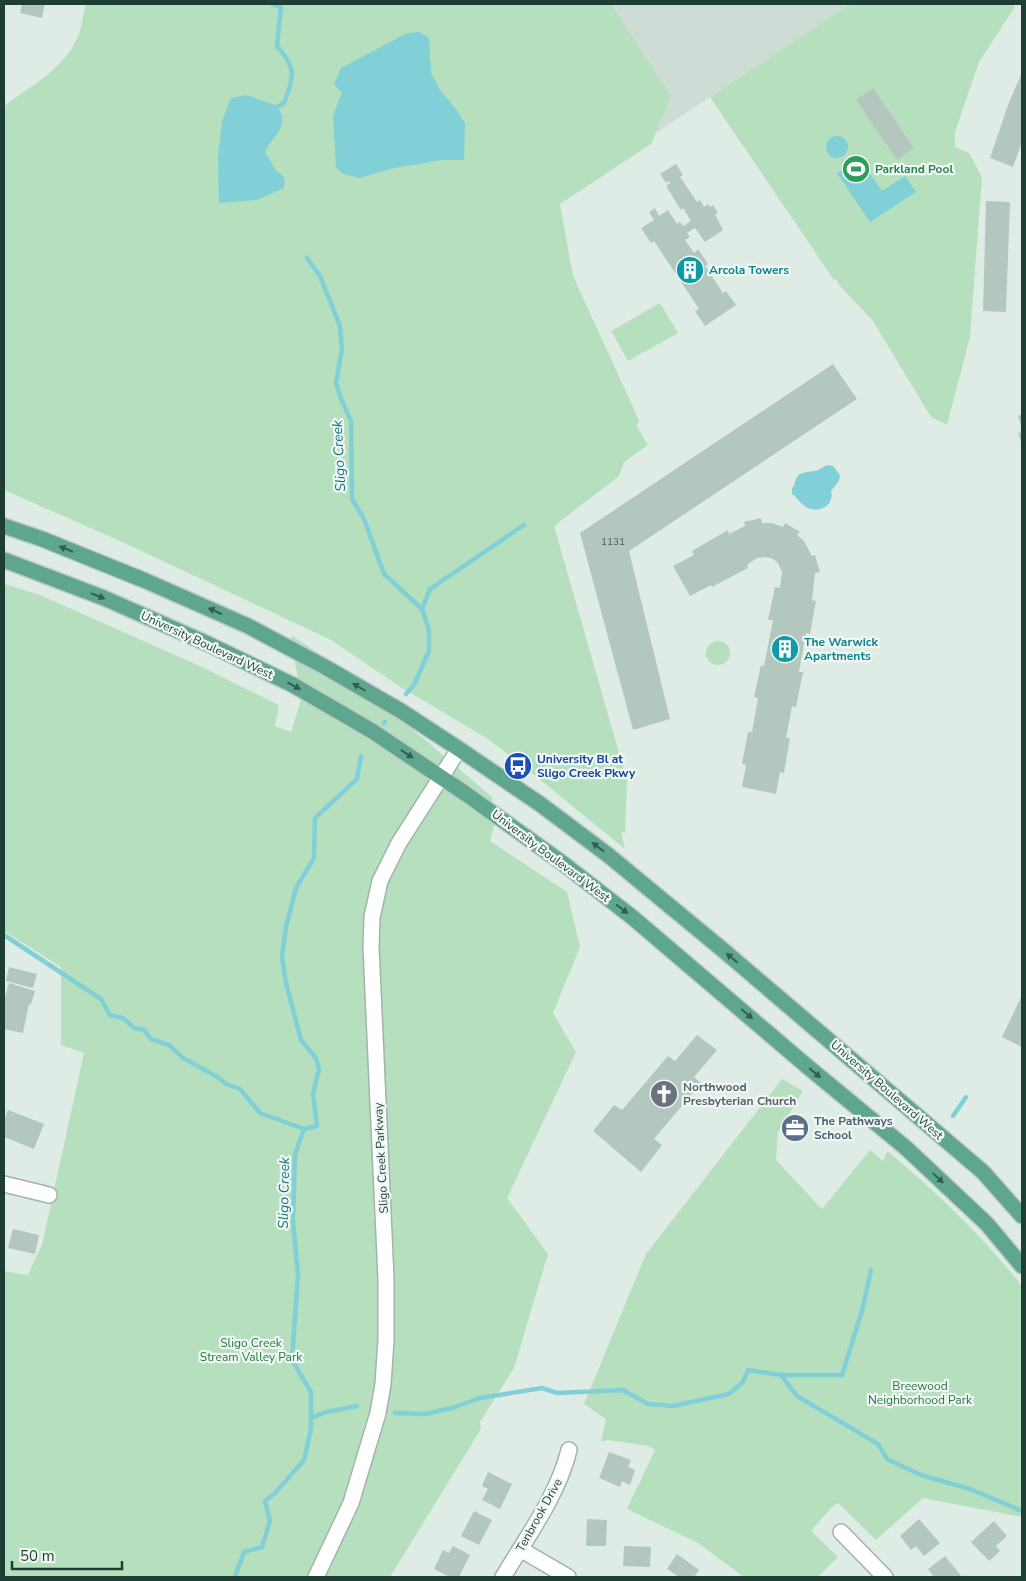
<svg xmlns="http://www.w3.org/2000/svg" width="1026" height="1581" viewBox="0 0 1026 1581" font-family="'Nunito Sans',sans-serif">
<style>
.built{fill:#cddcd4}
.green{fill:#b6dfbe}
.water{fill:#81cfd7}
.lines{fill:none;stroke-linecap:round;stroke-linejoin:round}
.stream{stroke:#81cfd7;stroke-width:4.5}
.building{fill:#b4c7be}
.minor-casing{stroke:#a1b4ac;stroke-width:18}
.major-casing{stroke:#c0c9c6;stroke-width:18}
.minor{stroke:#fff;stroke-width:15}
.major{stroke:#5fa68f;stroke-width:15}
.oneway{fill:#325d4f}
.labels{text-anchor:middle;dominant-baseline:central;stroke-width:4.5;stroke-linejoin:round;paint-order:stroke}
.number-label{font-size:10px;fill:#446056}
.leisure-label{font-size:12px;font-weight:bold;fill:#27864d;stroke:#f0f8f3;text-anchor:start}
.culture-label{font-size:12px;font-weight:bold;fill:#0d838f;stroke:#f0f8f3;text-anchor:start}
.street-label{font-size:12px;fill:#1e3e33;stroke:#f0f8f3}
.transit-label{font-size:12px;font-weight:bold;fill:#164399;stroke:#f0f8f3;text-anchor:start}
.worship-label{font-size:12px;font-weight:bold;fill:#5b616d;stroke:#f0f8f3;text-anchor:start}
.service-label{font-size:12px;font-weight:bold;fill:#4e5e75;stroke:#f0f8f3;text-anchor:start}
.park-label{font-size:12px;fill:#257840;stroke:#f0f8f3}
.water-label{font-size:14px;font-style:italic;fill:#13747f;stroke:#f0f8f3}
</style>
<rect width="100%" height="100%" fill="#dfece5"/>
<path class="built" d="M595,4h255l-197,131z"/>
<g class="green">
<path d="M86,4h525l60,92 -20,48 -91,60 13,72 66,144 -2,6 11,19 -24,17 -5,14 -65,50 73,255 -2,52 -4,-1 4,17 -103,-84 -34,-26 -89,-53 -68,-46 -211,-99 -116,-51v-384c27,-20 63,-39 75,-72 3,-9 4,-20 7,-30z"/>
<path d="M850,4h163l2,3 -36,55 -24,70v15l14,6 13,24 -12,160 -23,88 -16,-8 -58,-96 -34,-36 -3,-6 -2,1 -124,-183z"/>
<path d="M660,303l18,30 -50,28 -17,-30z"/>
<path d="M4,584l36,11 160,71 79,39 -4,21 16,6 10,-32 -10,-65 52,35 149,127 2,28 -4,16 77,51 13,55 -27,66 23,39 -69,146 41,56 -34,114 -34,54 1,7 -91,148h-386v-306l24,4 14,-30 42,-192 -23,-8v-78l-57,-36z"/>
<circle cx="718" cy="653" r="12"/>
<path d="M782,1079l21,12 -25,41 -2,28 46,49 48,-59 13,11 4,-10c49,40 95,85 135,135v231l-99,-19 -47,42 -38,-37 -7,5 -20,23 27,26 -20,20h-74l-46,-34 -71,-34 28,-59 -7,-4 -40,-6 -7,2 5,-23 -22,-15 62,-150z"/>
</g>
<g class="water">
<path d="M419,32l10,6 2,35 9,17 16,19 9,14 -1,37h-22l-48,8 -35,10 -15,-4 -8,-6 -3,-53 9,-22 -8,-9 7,-16 66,-35z"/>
<path d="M246,95l32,11c1,4 4,9 4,12 1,14 -12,22 -17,34l10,17 10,9 -1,10 -27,12 -38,3 -1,-46 4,-36 9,-23z"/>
<circle cx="837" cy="147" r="11"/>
<path d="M859,158l23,33 23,-15 11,16 -46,30 -33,-49z"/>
<path d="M828,465l5,1 7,9 -1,6 -8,10c4,14 -11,22 -23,17 -7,-3 -10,-10 -16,-14v-6l2,-2c3,-14 7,-13 20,-15 5,0 9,-5 14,-6z"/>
</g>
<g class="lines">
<g class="stream">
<path d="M272,4l9,3 -4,39c20,23 17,30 7,57l-11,6"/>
<path d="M307,258l13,18 20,50 2,23 -6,34 6,18 9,20 1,78 12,20 20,55 38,35 7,21v21l-15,34 -8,9"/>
<path d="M422,609l8,-20 94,-64"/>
<path d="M384,723l1,-1"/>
<path d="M4,935l97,64 9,16 13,3 11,10 10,2 7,9 18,6 14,13 33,18 10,8 14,5 20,24 44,16"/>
<path d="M953,1116l13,-19"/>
<path d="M781,1375l16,21 81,48 9,15 34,16 49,14 52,22"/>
<path d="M395,1413l30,1 27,-6 28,-10 62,-10 15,5 66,-3 25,14 25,2 56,-12 14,-12 5,-12 33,5h61l20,-64 9,-41"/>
<path d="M311,1418l15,-6 31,-6"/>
<path d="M235,1577l9,-25 18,-5 8,-26 -5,-20 10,-8 29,-33 7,-31v-37l-19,-32 6,-85 -5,-53 2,-68 9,-25 13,-3 -4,-32 6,-25 -3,-11 -15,-18 -15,-57 -4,-26 4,-30 10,-39 18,-30 1,-40 42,-39 4,-23"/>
</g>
</g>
<g class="building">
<path d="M22,4h23l-3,14 -22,-5z"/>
<path d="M1022,72v70l-9,25 -23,-9 18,-53z"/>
<path d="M873,88l41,60 -17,12 -41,-60z"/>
<path d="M676,164l7,11 -3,2 17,25 3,-2 4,7 4,-3 2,3 3,-2 5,8 -3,1 8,16 -18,12 -10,-14 -8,5 3,4 -5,3 9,13 4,-4 10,15 -3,2 18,27 3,-2 10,14 -31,21 -10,-15 4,-2 -45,-68 -3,2 -10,-15 13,-8 -5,-8 6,-4 4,8 9,-6 9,14 3,-2 3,4 8,-5 -8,-13 -2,2 -15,-24 4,-3 -1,-2 -3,2 -6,-9z"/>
<path d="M986,201l24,1 -4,110 -23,-1z"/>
<path d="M833,364l24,35 -228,152 41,168 -37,11 -53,-197z"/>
<path d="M1022,414v15l-4,-13z"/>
<path d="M1022,432v9l-1,1 -3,-9z"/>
<path d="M761,518l1,5h10l11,4 2,-4 15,9 -3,3 7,6 8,15 3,-1 5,17 -5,1 -3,27 4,1 -6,33 -4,-1 -7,39h4l-7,35 -4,-1 -6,32h4l-6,35 -4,-1 -4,22 -34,-7 4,-22 -4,-1 6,-32h4l6,-34 -4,-1 7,-32 3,1 9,-46h-5l7,-33 5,1 2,-16 -4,-9 -5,-4 -7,-2 -9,1 -10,7 1,3 -36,19 -1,-2 -21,11 -17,-30 21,-11 -2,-4 36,-21 1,4 16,-8 -1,-4z"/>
<path d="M9,967l28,7 -4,14 -27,-7z"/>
<path d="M9,983l26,8 -4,13h-2l-6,29 -19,-4v-32h1z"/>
<path d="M1022,995v52l-20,-10z"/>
<path d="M697,1035l20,15 -23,27 7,6 -47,56 8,6 -21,27 -48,-41 21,-26 8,5 46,-54 7,5z"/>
<path d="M8,1110l36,14 -10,25 -30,-12v-17z"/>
<path d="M13,1229l26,6 -4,19 -27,-6z"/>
<path d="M609,1452l22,8 -3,7 7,3 -5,15 -8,-4 -2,6 -21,-9z"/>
<path d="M488,1472l24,12 -12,25 -18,-9 6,-11 -6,-3z"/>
<path d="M474,1511l18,9 -13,25 -18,-9z"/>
<path d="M587,1519l20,1 -1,26h-20z"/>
<path d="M919,1519l21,24 -16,13 -8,-10 -5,4 -11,-14z"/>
<path d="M994,1521l13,15 -11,10 4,5 -11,10 -18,-19z"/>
<path d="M453,1546l17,9 -11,22h-9l-16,-8 9,-19 6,3z"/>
<path d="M624,1546l27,1 -1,20 -27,-1z"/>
<path d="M677,1554l22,16 -5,7h-15l-12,-8z"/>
<path d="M945,1556l17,21h-28l-6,-8z"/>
</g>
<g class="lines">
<defs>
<g id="minor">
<path d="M4,1184l45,11"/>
<path d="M841,1532l44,45"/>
<path d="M520,1549l48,28"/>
<path d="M316,1577l35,-74 27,-90 5,-29 3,-44v-61l-15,-332 1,-30 8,-36 19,-38 60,-94"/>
<path d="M503,1577c24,-40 55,-82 66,-127"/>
</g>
<g id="major">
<path d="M4,526l38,13 104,42 102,45 77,41 76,44 58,38 81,55 68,51 115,95 260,222 39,44"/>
<path d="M4,560l100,38 102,45 87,42 79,46 94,63 95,68 71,55 176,150 98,81 81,76 35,42"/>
</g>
</defs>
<use href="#minor" class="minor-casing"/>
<use href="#major" class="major-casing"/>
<use href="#minor" class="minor"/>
<use href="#major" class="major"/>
</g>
<defs><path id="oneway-solid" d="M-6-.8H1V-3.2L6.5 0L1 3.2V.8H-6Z" transform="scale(1.25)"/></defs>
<g class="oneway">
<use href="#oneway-solid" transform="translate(66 549) rotate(-158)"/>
<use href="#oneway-solid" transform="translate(98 596) rotate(22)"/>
<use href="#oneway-solid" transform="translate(215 611) rotate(-156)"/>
<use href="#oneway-solid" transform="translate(294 686) rotate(28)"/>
<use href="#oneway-solid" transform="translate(359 687) rotate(-150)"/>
<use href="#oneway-solid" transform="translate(407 754) rotate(34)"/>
<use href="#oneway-solid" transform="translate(598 847) rotate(-143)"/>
<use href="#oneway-solid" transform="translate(622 909) rotate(37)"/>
<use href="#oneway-solid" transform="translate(732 958) rotate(-140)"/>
<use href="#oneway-solid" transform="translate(747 1014) rotate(41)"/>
<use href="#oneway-solid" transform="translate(815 1073) rotate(40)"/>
<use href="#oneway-solid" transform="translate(938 1178) rotate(43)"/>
</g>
<defs>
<symbol id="stadium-disc" viewBox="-11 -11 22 22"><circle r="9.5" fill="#2e9e5b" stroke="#f0f8f3"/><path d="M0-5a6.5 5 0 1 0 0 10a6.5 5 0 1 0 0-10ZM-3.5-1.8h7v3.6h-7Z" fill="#fff"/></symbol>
<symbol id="building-disc" viewBox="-11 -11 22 22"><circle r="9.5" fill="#0f9aa8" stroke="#f0f8f3"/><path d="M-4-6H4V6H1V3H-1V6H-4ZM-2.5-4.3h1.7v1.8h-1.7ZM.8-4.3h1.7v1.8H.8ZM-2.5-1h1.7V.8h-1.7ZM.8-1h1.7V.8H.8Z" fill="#fff"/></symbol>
<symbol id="bus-disc" viewBox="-11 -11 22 22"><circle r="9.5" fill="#1a4fb4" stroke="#f0f8f3"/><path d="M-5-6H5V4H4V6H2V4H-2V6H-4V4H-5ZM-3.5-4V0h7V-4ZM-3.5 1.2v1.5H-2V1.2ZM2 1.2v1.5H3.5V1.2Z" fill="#fff"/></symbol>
<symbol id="church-disc" viewBox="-11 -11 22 22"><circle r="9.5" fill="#6b7280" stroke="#f0f8f3"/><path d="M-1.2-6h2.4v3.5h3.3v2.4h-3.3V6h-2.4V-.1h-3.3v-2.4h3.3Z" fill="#fff"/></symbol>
<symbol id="office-disc" viewBox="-11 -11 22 22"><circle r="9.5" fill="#5c6f8a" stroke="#f0f8f3"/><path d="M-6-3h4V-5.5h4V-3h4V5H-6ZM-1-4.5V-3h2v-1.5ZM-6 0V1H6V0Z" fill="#fff"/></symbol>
</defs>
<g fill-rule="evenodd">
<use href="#stadium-disc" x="840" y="153" width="32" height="32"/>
<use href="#building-disc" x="674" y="254" width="32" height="32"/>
<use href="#building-disc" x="769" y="633" width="32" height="32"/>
<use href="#bus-disc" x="502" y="750" width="32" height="32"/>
<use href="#church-disc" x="648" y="1078" width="32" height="32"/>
<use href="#office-disc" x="779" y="1112" width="32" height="32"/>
</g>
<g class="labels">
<g class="number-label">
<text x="613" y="542">1131</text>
</g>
<g class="leisure-label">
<text x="875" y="169">Parkland Pool</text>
</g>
<g class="culture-label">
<text x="709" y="270">Arcola Towers</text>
<text x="804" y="642">The Warwick<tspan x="804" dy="14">Apartments</tspan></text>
</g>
<g class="street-label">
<text transform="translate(207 645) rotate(25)">University Boulevard West</text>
<text transform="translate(551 856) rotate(37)">University Boulevard West</text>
<text transform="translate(887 1090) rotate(41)">University Boulevard West</text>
<text transform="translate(381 1158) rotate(-93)">Sligo Creek Parkway</text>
<text transform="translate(539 1515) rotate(-61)">Tenbrook Drive</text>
</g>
<g class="transit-label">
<text x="537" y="759">University Bl at<tspan x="537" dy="14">Sligo Creek Pkwy</tspan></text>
</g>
<g class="worship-label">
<text x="683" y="1087">Northwood<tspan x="683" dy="14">Presbyterian Church</tspan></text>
</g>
<g class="service-label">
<text x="814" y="1121">The Pathways<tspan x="814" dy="14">School</tspan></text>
</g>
<g class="park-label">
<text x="251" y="1343">Sligo Creek<tspan x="251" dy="14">Stream Valley Park</tspan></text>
<text x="920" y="1386">Breewood<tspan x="920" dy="14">Neighborhood Park</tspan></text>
</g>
<g class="water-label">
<text transform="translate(339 456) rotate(-93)">Sligo Creek</text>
<text transform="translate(284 1193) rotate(-89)">Sligo Creek</text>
</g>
</g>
<rect width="1026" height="1581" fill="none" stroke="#1e3e33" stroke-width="10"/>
<path d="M12 1561v8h110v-8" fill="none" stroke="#1e3e33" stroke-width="2.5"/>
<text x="20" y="1561" font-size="15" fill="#1e3e33" stroke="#f0f8f3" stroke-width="4" paint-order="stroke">50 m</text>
</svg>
